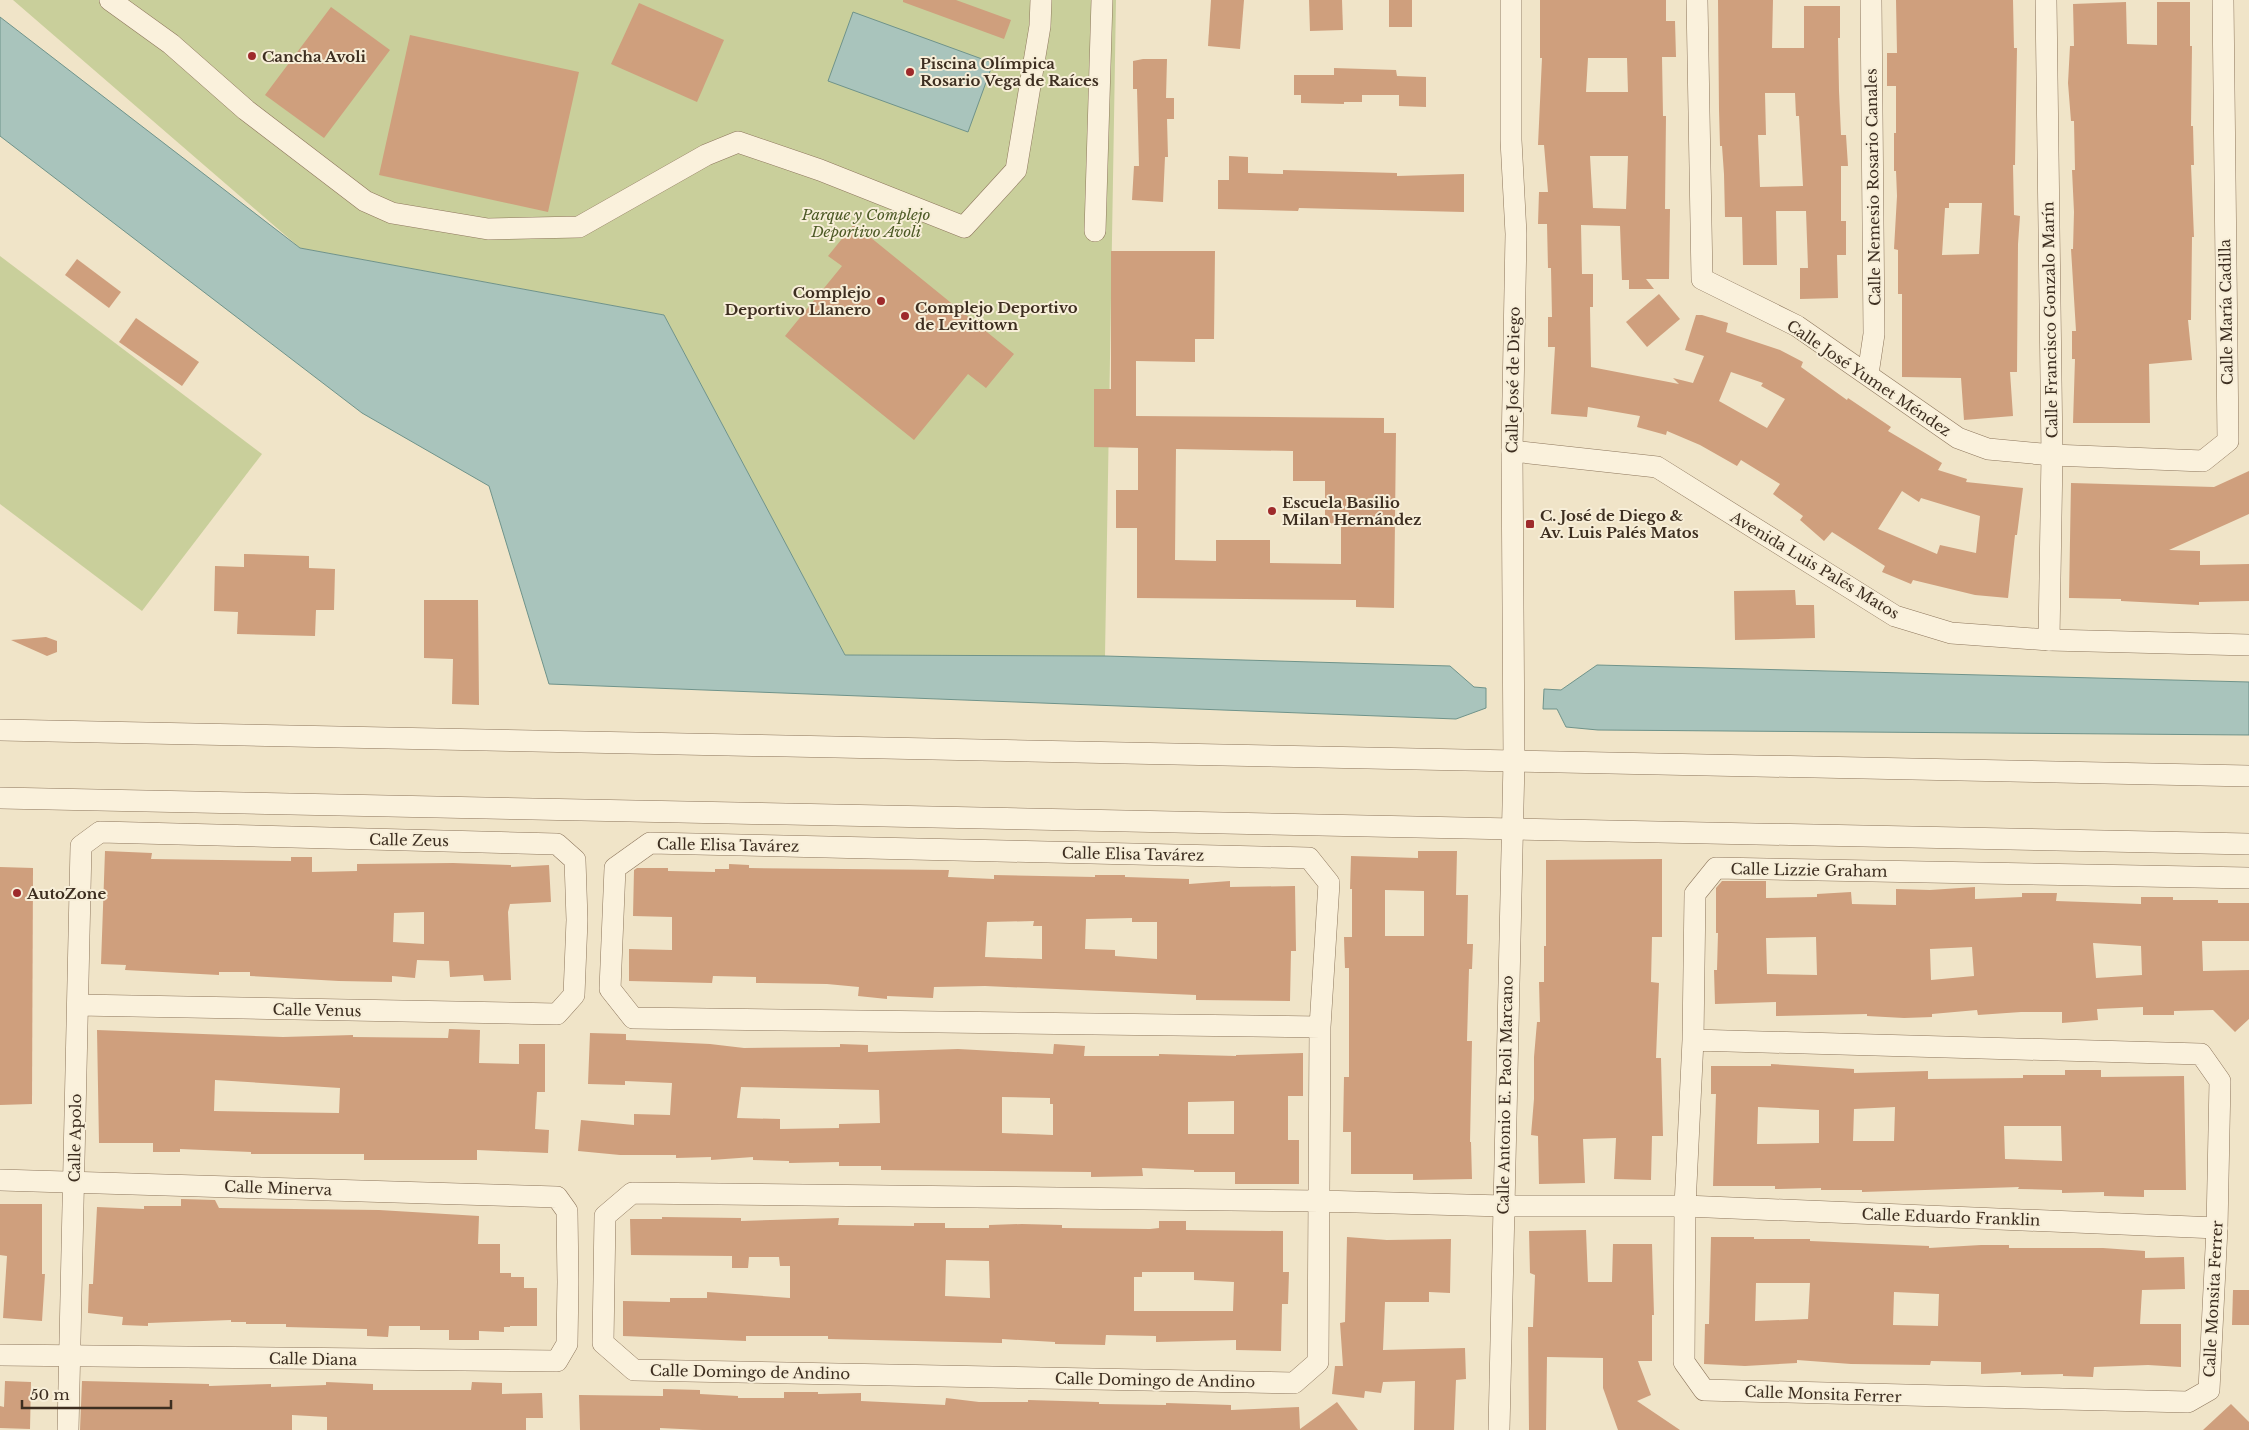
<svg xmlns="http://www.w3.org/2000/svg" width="2249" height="1430" viewBox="0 0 2249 1430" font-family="'Libre Baskerville',serif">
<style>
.green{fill:#c9cf9b}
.water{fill:#a9c4bc;stroke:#6f938a}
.building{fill:#cf9f7d;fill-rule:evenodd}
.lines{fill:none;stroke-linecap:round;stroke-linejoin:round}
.minor-casing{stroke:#8d765c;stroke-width:22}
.minor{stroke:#faf1dc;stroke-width:21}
.poi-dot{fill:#9e2a2b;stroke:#f7eed8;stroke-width:2}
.labels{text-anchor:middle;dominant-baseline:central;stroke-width:4;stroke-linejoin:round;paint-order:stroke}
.poi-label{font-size:15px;font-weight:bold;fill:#3d2e20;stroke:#f7eed8;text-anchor:start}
.street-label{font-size:15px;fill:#3d2e20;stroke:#f7eed8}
.park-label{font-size:15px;font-style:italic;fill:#4d5a26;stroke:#f7eed8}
</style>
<rect width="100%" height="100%" fill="#f0e4c8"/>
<g class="green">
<path d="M13,0h1103l-11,656 -260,-1 -181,-340 -364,-67z"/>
<path d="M0,256l262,198 -120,157 -142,-107z"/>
</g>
<g class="water">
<path d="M853,12l140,51 -25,69 -140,-51z"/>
<path d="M0,17l300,231 364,67 181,340 260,1 345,10 24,21 12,1v20l-30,11 -907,-35 -60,-198 -127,-73 -362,-277z"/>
<path d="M1597,665l652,17v53l-651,-5 -32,-3 -9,-18h-14l1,-20 17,1z"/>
</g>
<g class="building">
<path d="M903,0h53l55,20 -7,19 -101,-37z"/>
<path d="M1211,0h33l-4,49 -32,-3z"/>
<path d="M1309,0h33l1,30 -33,1z"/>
<rect x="1389" y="0" width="23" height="27"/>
<path d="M1540,0h126v21h9l1,36h-14l1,59h3l-1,93h5l-1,70h-23l8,10h-25v-9h-7l-2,-54 -39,-1 1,49h11v33h-3l1,60 88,17 -6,-6 20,5 11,-27 -19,-6 11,-35h6l26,8 -2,9 54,18 23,12 -2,5 46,33 1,-2 43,29 -3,4 54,32 -4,7 29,9 -1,3 57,6 -6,47h-2l-7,63 -33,-3 -62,-15 -2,4 -29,-12 3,-6 -53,-34 -8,9 -24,-21 3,-4 -30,-22 7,-10 -39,-24 -4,6 -37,-21 -33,-14 -1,4 -29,-8 3,-11 -52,-9 -1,10 -36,-3 4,-67h-7v-30h4l-1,-49h-3l-1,-44h-9l1,-32h9l-4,-47h-6l4,-87h-2zM1588,58h39l1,34h-42zM1590,156h38l-2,53 -33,-1zM1731,372l32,11 -2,3 24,13 -18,29 -48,-27zM1902,491l17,11 2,-4 59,18 -4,37 -36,-8 -3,9 -59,-25z"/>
<path d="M1718,0h55l-1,48h32v-42h36v32h-2l1,53 2,44h5l2,31h-7v55h5v34h-9l1,43 -38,1v-31h8l-2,-57h-30l1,54h-34l-1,-48h-17l-1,-43 -2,-28h-2l-1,-36zM1765,93h30l1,23h3l4,70 -43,1 -2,-52h8z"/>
<path d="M1896,0h117l1,48h3l-2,117h-2l1,50 6,1 -2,28 -1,128h-7l3,44 -49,4 -3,-42 -59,-1v-83h-4v-44l-4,-1 3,-53 -1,-25h-2v-38h2v-47h-9v-33h10zM1949,203h33l-3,51 -37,1 3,-47h4z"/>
<path d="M2126,2l1,42 30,1v-43h33v44h2l-1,80h2l1,39h-3l3,72h-2l-1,83h-3l4,40 -43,4 1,59h-77l2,-64h-3v-28h4l-5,-82h2l1,-37 -2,-42h3l-1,-49h-3l-3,-38 2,-37h4l-1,-42z"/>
<path d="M639,3l85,37 -27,62 -86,-38z"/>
<path d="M331,7l59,43 -66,88 -59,-43z"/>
<path d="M410,35l169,37 -31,140 -169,-37z"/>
<path d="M1143,59h24l-1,39h8v21h-7l1,38h-3l-2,45 -31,-2 2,-34h5l-2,-77h-4v-28z"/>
<path d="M1334,68l62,2 1,6 29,1v30l-27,-1v-11h-37v7h-18v2l-43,-1v-8h-7v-20h40z"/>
<path d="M1229,156l19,1v16l35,1v-4l114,3v3l67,-2v38l-165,-4 -1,3 -80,-2v-29h11z"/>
<path d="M854,224l160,130 -28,34 -18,-14 -54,66 -129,-104 57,-70 -14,-10z"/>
<path d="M1111,251h104l-1,88h-19v23l-59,-1v55l248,2v15h12l-2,175 -38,-1v-7l-219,-2v-70h-21v-38h22v-42l-44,-1v-58h17zM1176,449l117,2v30h32v42l16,1v40l-71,-1v-23h-54v21l-41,-1z"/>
<path d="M77,259l44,33 -12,16 -44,-33z"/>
<path d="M1659,294l21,25 -33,28 -21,-25z"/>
<path d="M136,318l63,44 -17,24 -63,-44z"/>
<path d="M2249,471v43l-80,36 31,1v14l49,-1v37l-50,1v3l-78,-4v-2l-52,-1 2,-115 143,4z"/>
<path d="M244,554l65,2v12l26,1 -1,41h-18l-1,26 -78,-2 1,-22 -24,-1 1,-45 29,1z"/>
<path d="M1795,590l1,15h18l1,33 -80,2 -1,-49z"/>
<path d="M424,600h54l1,105 -27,-1 1,-45 -29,-1z"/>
<path d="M46,637l11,4v11l-10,4 -36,-16z"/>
<path d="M105,851l47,2 -1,6 140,2v-4h21v15l45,-1v-7l96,-1 58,2v2l38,-2 2,37 -41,2 -2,8 3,68 -27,1 -1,-6 -33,2 -1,-16 -32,-1 -2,18 -23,-2v6l-53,-1 -89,-5v-4h-31v3l-94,-5 1,-5 -25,-1zM424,912v32l-31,-2 1,-29z"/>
<path d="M1418,851h39l-1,44h12l-1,49h6l-1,25h-3l-2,72h5l-2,101h1l1,37 -59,1v-6h-62v-42h-8l1,-55h5v-109h-4l-1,-31h8v-48h-2l1,-33 67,2zM1385,890l39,1v45h-39z"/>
<path d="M1662,859v78h-10l-1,45 8,1 -3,75h5l2,78h-11l-1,44 -37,-1 2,-41 -33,1 2,44 -46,1 -1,-48 -7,-1 3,-36v-42l3,-35h3l-1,-40h5v-36h2v-86z"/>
<path d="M729,864l20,1v3l200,2 -1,7 46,2v-4l101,2v-2h30v2l64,2v5l41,-3v6l65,-1 1,65h-5l-1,50 -94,-1v-5l-211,-9 -51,1 -1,11 -46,-2v3l-29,-3 1,-9 -32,-3 -71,-1v-6l-43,-1 -1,7 -83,-2v-32l43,1v-33l-39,-1 1,-46 3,-2h31v3l47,1v-3h14zM1132,918v4h25v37l-42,-3v-6l-30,-1 1,-30zM1034,921l-1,5h9v33l-57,-2 2,-35z"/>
<path d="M0,867l33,1 -1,236 -32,1z"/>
<path d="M1722,881h44v17l51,-1v-3l34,-2 1,12 44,1v-16l34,1 45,-3v12l47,-2v-4h35l-1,8 85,3v-7h32v3h45v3h31v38h-47l1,30 46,-1v49l-14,13 -22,-22 -39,1v4h-31v-8l-46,2 1,11 -36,3v-11h-41l-43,3 -1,-5 -45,4v3l-28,1 -37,-2v-2l-91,2v-14l-61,2 -1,-34h3l1,-37h-2v-45zM1816,937l1,38 -50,-1 -1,-36zM2093,943l48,3 1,29 -46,3zM1972,947l2,29 -43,4 -1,-31z"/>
<path d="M449,1029l31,1 -1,33 40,1v-20h26v48h-8l-2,37 14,1 -1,23 -71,-3v10h-113v-6h-113v-2l-71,-3v3h-27v-9h-54l-2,-113 186,7 70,-2v2l95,1zM215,1080l125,8 -1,25 -125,-2z"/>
<path d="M590,1033l36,1v6l84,4 34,4 96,-1v-3l28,1v7l90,-3 95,5 1,-10 31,2 -1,10h75v-2l77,2v-1l67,-2v43h-15v44h11v44h-64v-12h-41v-2l-52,-2 1,8 -52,1v-5l-210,-2v-4h-42v-4l-50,1v-2l-36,-1v-3l-42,3v-3l-35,1v-3h-56l-42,-4 3,-31 53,5v-11l36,1 2,-32 -47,-2v4l-37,-1zM741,1087l138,3 1,33 -41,1v4l-59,1v-10l-43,-1zM1002,1097l48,1v6h3v31l-51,-2zM1234,1101v33h-46v-32z"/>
<path d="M1771,1064l83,5v4l74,-2v8l95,-1v-3h42v-5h36v7l83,-1 2,114h-42v7l-40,-1v-4l-42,1v-3l-44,-1 1,-2 -157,5v-2h-41v-2l-46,1v-3h-62l3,-92h-5v-28h60zM1758,1107l61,3v33l-62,1zM1895,1107l-1,34h-41l1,-32zM2004,1126h57l1,35 -57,-2z"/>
<path d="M181,1199l34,1 4,8 160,2 100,6 -1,28h22v29h11v4h13v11h13v38h-27v1h-6v5l-25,-1v9h-30v-10h-29v-4h-31l-1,11 -21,-1v-7l-81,-2v-3h-40v-2h-15v-2l-83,3v3l-26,-1 1,-8 -35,-4 1,-29h4l4,-77 47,2v-3h37z"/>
<path d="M0,1204h42v70h3l-3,47 -39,-3 4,-62 -7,-1z"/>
<path d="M662,1217l79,1v3l98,-3 -1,7 76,1v-3h31v5h44v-3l33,-1 40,1v3l88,1 9,-1v-7h27v9l97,1v41h6l-1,32h-6l-1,47 -45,-1v-10l-80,2v-6l-50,-1 -1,10 -50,-1v-2l-53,-3v4l-174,-4v-3h-82v5l-123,-5v-35l47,1v-4h37v-6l83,6v-32h-10l-1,-9h-30l-1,11h-16v-12l-101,-1 -1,-36h32zM946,1260l43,1 1,37 -45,-2zM1142,1272h52v8l40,2 -1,29h-99v-34h8z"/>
<path d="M1586,1230l2,52h24l1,-38h39l2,71h-2v46h-14l13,34 -14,6 43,29h-62l-15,-42v-30l-56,-1 -1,73h-17l-1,-103h5l2,-52 -5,-2 -1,-42z"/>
<path d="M1347,1237l40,3 64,-1 -1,54 -21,-1v10h-44l-2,48 82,-2 1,31 -10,1 -2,50h-40l1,-49 -32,1 -2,11 -16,-2 -1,7 -32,-4 3,-28h8l-3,-43 5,-1z"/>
<path d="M1711,1237h43v2h56v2l119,5v2l52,-3h28v3h94l42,3v7l39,-1 1,32 -43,1 -2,34h41v43l-33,-2 -54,2 -1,10 -30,-1v-2l-42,1v-3l-40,2v-12l-50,-1 -1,4 -79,-1 -54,-4v3l-52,3 -41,-2 1,-40h4zM1756,1283h54l-2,36 -53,2zM1894,1292l45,2 -1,32 -45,-1z"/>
<path d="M2233,1290h16v35h-17z"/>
<path d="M5,1381l26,1 -1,47 -30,-1v-22l4,1z"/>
<path d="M82,1381l127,3v2l62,-2v3l55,-2v-3l47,2v6h98l1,-8 30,1v11l40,-1 1,25h-17v12h-199v-13l-35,-2v15h-212z"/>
<path d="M663,1389l37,1v4l38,2v2h46v-6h34v2l43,-1v8l84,4 1,-7 33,4h49v-2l71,2v2l67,1v-2l65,2v5l68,-3 1,22 37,-27 21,28h-656l-42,-2v2h-80l-1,-35 84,1z"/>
<path d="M2231,1404l18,18v8h-46z"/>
</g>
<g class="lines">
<defs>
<g id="minor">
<path d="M110,0l61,44 75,66 119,91 27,12 96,16 91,-2 127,-72 32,-13 82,28 144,57 52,-57 24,-144 1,-26"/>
<path d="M1697,0l5,279 95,47 161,112 30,11 64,6 151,6 25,-20 -5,-441"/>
<path d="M2046,0l6,455 -3,185"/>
<path d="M1095,231l7,-231"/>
<path d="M1868,374l6,-40 -3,-334"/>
<path d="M1512,451l145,16 238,149 56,17 98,7 200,5"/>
<path d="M0,730l2249,46"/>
<path d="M0,798l2249,46"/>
<path d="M1320,1027l-687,-9 -23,-29 5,-121 35,-25 659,15 20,25 -9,144 -2,335 -24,21 -660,-13 -31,-27 2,-127 27,-23 688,8 183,5h182l532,22"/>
<path d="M1693,1040l508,14 19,27 -3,147 -8,162 -21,12 -484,-12 -20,-28 1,-156 8,-166 2,-146 21,-26 533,10"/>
<path d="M0,1180l557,17 10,14 1,71 -1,62 -10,17 -557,-6"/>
<path d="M68,1430l13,-584 19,-14 457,12 18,16 2,60 -3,75 -17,19 -479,-9"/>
<path d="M1499,1430l15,-669 -2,-310 4,-217 -5,-94v-140"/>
</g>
</defs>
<use href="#minor" class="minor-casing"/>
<use href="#minor" class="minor"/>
</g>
<g class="poi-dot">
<circle cx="252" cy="56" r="5"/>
<circle cx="910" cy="72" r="5"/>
<circle cx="881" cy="301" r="5"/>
<circle cx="905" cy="316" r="5"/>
<circle cx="1272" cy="511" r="5"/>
<rect x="1525" y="519" width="10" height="10" rx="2.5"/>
<circle cx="17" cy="893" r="5"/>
</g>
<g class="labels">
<g class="poi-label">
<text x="262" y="56">Cancha Avoli</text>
<text x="920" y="63">Piscina Olímpica<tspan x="920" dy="17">Rosario Vega de Raíces</tspan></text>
<text x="871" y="292" text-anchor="end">Complejo<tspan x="871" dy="17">Deportivo Llanero</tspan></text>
<text x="915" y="307">Complejo Deportivo<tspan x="915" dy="17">de Levittown</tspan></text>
<text x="1282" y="502">Escuela Basilio<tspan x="1282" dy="17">Milan Hernández</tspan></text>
<text x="1540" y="515">C. José de Diego &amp;<tspan x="1540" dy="17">Av. Luis Palés Matos</tspan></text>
<text x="27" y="893">AutoZone</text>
</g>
<g class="street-label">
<text transform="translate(1873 187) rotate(-91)">Calle Nemesio Rosario Canales</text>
<text transform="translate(2226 312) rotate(-91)">Calle María Cadilla</text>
<text transform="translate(2050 320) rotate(-91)">Calle Francisco Gonzalo Marín</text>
<text transform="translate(1869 378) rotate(34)">Calle José Yumet Méndez</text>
<text transform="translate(1513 380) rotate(-89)">Calle José de Diego</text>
<text transform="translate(1815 565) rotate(31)">Avenida Luis Palés Matos</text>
<text transform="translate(409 840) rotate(1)">Calle Zeus</text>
<text transform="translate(728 845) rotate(1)">Calle Elisa Tavárez</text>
<text transform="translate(1133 854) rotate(1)">Calle Elisa Tavárez</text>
<text transform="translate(1809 870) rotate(1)">Calle Lizzie Graham</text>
<text transform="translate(317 1010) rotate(1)">Calle Venus</text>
<text transform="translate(1505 1095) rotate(-89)">Calle Antonio E. Paoli Marcano</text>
<text transform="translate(75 1138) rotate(-89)">Calle Apolo</text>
<text transform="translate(278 1188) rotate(2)">Calle Minerva</text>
<text transform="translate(1951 1217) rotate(2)">Calle Eduardo Franklin</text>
<text transform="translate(2213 1299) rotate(-87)">Calle Monsita Ferrer</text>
<text transform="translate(313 1359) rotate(1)">Calle Diana</text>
<text transform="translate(750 1372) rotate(1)">Calle Domingo de Andino</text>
<text transform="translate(1155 1380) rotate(1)">Calle Domingo de Andino</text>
<text transform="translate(1823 1394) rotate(2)">Calle Monsita Ferrer</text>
</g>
<g class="park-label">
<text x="866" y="214">Parque y Complejo<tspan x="866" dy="17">Deportivo Avoli</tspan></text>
</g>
</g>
<path d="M22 1400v8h149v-8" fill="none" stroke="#3d2e20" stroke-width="2.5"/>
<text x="30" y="1400" font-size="15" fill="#3d2e20" stroke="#f7eed8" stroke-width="4" paint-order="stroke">50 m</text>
</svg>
